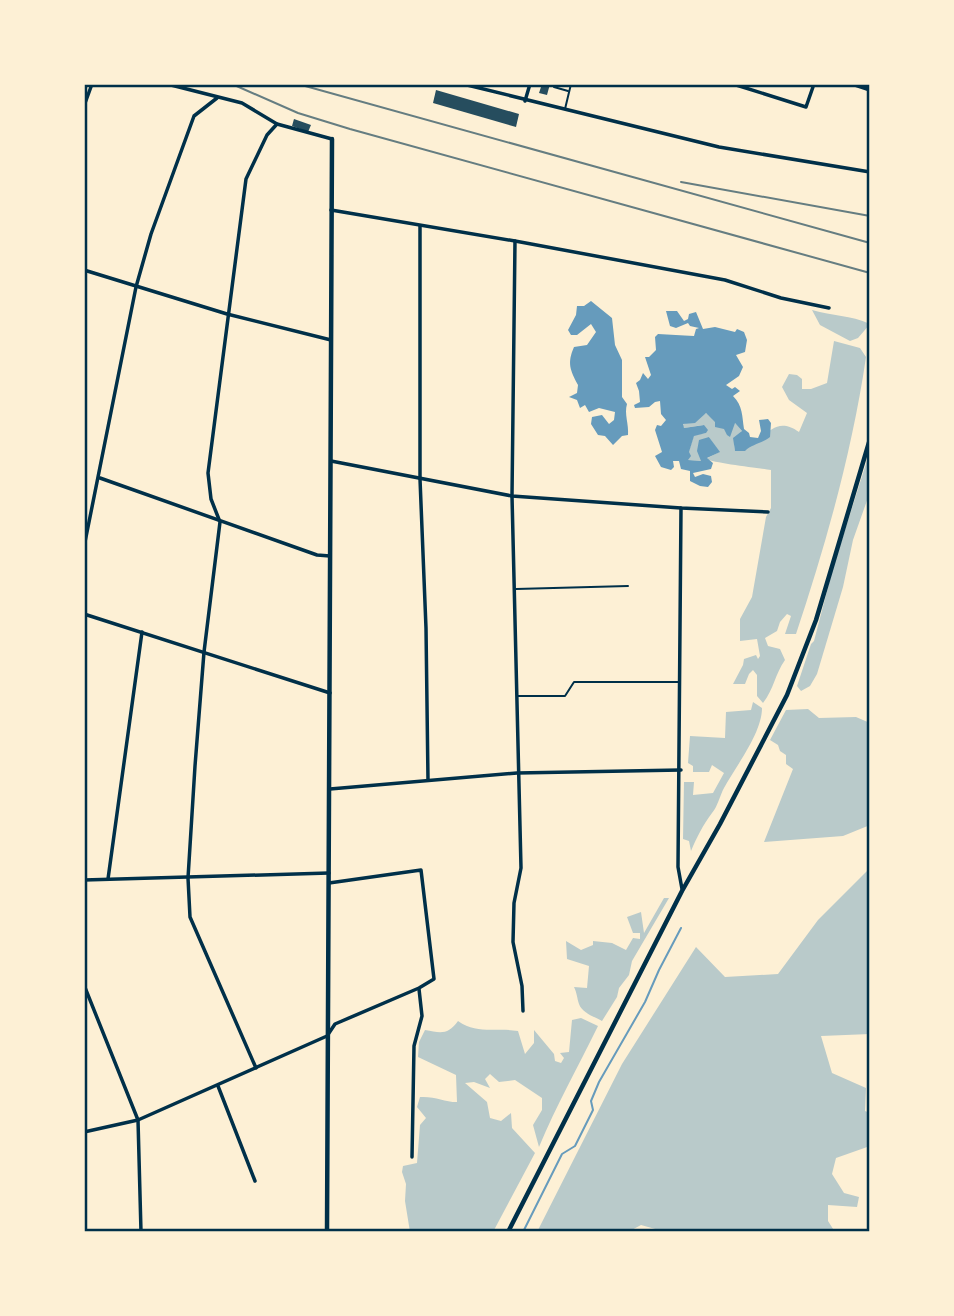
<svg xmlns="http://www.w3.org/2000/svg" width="954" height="1316" viewBox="0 0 954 1316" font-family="Ubuntu,sans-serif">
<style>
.green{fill:#b9caca}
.water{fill:#669bbc}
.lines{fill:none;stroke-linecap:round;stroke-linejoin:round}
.stream{stroke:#669bbc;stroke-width:2}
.building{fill:#264d5e}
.service{stroke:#003049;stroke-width:2}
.minor{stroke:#003049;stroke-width:3.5}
.tertiary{stroke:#003049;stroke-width:4.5}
.secondary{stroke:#003049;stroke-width:4.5}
.rail{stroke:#657d81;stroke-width:2}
.neatline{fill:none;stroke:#003049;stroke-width:2.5}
</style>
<rect width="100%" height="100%" fill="#fdf0d5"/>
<g class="green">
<path d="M812,310c21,6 38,5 58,14l-12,14 -8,3 -30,-16z"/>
<path d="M834,341l26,7 6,9c-14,95 -40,187 -70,277h-11l6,-18 -4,-2 -7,8 -3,9 -12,7 3,8 12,3 5,11c-10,14 -11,29 -22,43l-6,-7v-21l-4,-5 -4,4 -4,10h-12l10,-19 1,-6 12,-4 2,4 2,-3 -3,-17 -17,2v-22l12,-22 14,-80 5,-9v-38c-13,-2 -57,-7 -65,-11l13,-7 -10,-15 -7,24 -16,-1 8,-25 12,-2 -3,-8 -19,3 -2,-3 24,-12 10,9 19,1 7,8 -8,12 1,8c5,-2 11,-3 16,-6 17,-10 25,-29 48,-13l8,-19 -18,-13 -7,-13 7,-13 8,1 5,4v10h9l16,-6z"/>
<path d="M870,451v41l-17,48 -10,47 -26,87 -7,12 -9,5 -4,-5 14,-42 3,-3 19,-73z"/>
<path d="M753,702l9,6c0,25 -26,58 -38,80 -4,7 -6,18 -12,25 -9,12 -15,24 -21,38l-2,-10 -6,-2 1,-57h10l-1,13 20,-2 11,-20 -12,-8 -3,7h-16v-6l-5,-3 2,-27 35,2 1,-26 25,-2z"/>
<path d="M808,709l11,9 37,-1 14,6v102l-27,11 -79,6 29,-73 -7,-5v-9l-6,-4 -2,-6 -8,-5 16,-30z"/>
<path d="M870,868v166l-49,2 11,37 34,15 -1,23 5,2v33l-34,12 -4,16 12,19 15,4 -2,10 -29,-2v16l7,11h-169l-25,-7 -13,7h-91l85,-168 74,-117 29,30 53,-3 40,-54z"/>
<path d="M664,898h5l-37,63 -3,14 -10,13 -2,9 -15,24c-7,-4 -20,-8 -23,-17 -2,-6 -2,-11 -5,-17l13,1 2,-22 -22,-7 -1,-18 15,9 12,-5v-4l19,2 14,7 7,-12 7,1v-6h-7l-6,-16 14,-5 3,21z"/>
<path d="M581,1018l17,8c-20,41 -42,80 -59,121l-6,-22 9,-15v-12l-27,-18 -16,2 -9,-8 -5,5 5,9 -16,-6 -9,1 22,19 3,16 11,3 10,-8 1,15 23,25 -42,79h-83l-5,-31 1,-17 -4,-12 1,-6 14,-3 3,-38 6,-7 -9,-11 3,-10c15,-1 24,5 37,5l-1,-27 -38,-18 1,-15 6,-12c16,3 23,5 33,-9 20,14 37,6 60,10l7,23 9,-11v-13l20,24 1,7 6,2 3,-5 -4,-5 9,-1 3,-32z"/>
</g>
<g class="water">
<path d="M591,301l21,17 3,27 7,15v37l5,7c-3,10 2,20 1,31l-6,1 -9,9 -8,-9 -7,-1 -7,-11 1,-7 10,-2 7,9 5,-4 1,-8 -16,-4 -10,4 -4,-7 -5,3 -3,-8 -8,-3 8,-4 1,-8c-8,-15 -11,-22 -4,-38l13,-2 9,-13 -5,-8 -14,11h-6l-3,-5 8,-15 1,-9h7z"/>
<path d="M666,311h11l7,10 4,-2 1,-5 7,-2 7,17 12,-2 20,5 2,-3 7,3 3,8 -2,12 -9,3 7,12 -4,9 -13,9 6,4 3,-2 5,4 -7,5c10,10 9,20 11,33l5,4 1,4 8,1 3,-7 -2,-11 9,-1 3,4 -1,14c-9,7 -18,7 -25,14h-10l-2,-13 9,-7 -7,-8 -5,14 -3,-2 -3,-6 -9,-2v-5l-9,-9 -11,10 -12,1 1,4 20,-3 4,5 -2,3 -12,3 -5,16 2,4 -3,4 13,1 -4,-10 2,-11 10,-3 11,15 -13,6 6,5 -2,6 -18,4 2,4 8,-3 8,2 1,6 -4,5 -8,-1 -10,-5v-10l-9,-2 -2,-8h-6l1,6 -3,3 -10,-3 -6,-11 7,-4 -7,-22 2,-5 4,1 5,-6 -5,-6 -1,-13 -5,1 -6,5 -14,1 -1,-3 6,-3 -1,-11 -3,-8 4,-3 3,-7 5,6 3,-4 -6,-18h4l7,-7 -1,-13 3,-3c12,1 23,1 36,2l2,-7 3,-1 -9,-2 -2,-3 -12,5 -6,-2z"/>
</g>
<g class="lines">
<path class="stream" d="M523,1232l39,-78 13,-8 18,-36 -2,-9 8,-19 46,-80 14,-32 22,-42"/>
</g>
<g class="building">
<path d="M542,84h8l-3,11 -8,-2z"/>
<path d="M436,90l83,24 -3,13 -83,-24z"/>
<path d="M294,119l17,6 -3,7 -16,-6z"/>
</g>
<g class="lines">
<g class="service">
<path d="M555,84l-1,3 14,4"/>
<path d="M565,109l6,-25"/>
<path d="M516,589l112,-3"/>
<path d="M518,696h47l9,-14h106"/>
</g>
<g class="minor">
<path d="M167,84l75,19 35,21 55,15"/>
<path d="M463,84l256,63 151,25"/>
<path d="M733,84l73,23 8,-23"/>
<path d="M852,84l18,6"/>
<path d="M525,101l5,-17"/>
<path d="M84,106l8,-22"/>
<path d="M331,210l184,31 210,39 56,18 48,10"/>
<path d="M420,226v253l6,149 2,152"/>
<path d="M515,241l-3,255 9,372 -7,35 -1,39 9,44 1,25"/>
<path d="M84,270l143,44 104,26"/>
<path d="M331,461l181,35 169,12 87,4"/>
<path d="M100,478l217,77 13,1"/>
<path d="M681,508l-3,359 4,22"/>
<path d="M84,547l52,-260 15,-53 43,-118 23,-18"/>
<path d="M84,614l246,79"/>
<path d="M330,789l187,-16 164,-3"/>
<path d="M108,879l34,-247"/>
<path d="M84,880l245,-7"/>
<path d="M84,985l54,135 3,112"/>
<path d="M256,1068l-66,-151 -2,-39 7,-112 9,-114 16,-130 -9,-23 -3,-26 38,-294 21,-44 10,-11"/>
<path d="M218,1086l37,95"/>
<path d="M84,1132l54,-12 189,-84 8,-12 84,-36 15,-9 -13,-109 -92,13"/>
<path d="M412,1157l2,-111 8,-30 -3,-27"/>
</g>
<path class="tertiary" d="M327,1232l5,-1093"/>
<path class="secondary" d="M508,1232l174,-341 38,-67 67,-129 29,-75 54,-181"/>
<g class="rail">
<path d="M232,84l66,29 52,16 520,144"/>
<path d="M298,84l572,159"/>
<path d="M681,182l189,34"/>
</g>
</g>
<rect width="954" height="1316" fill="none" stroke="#fdf0d5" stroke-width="172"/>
<rect x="86" y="86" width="782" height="1144" class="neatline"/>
</svg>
